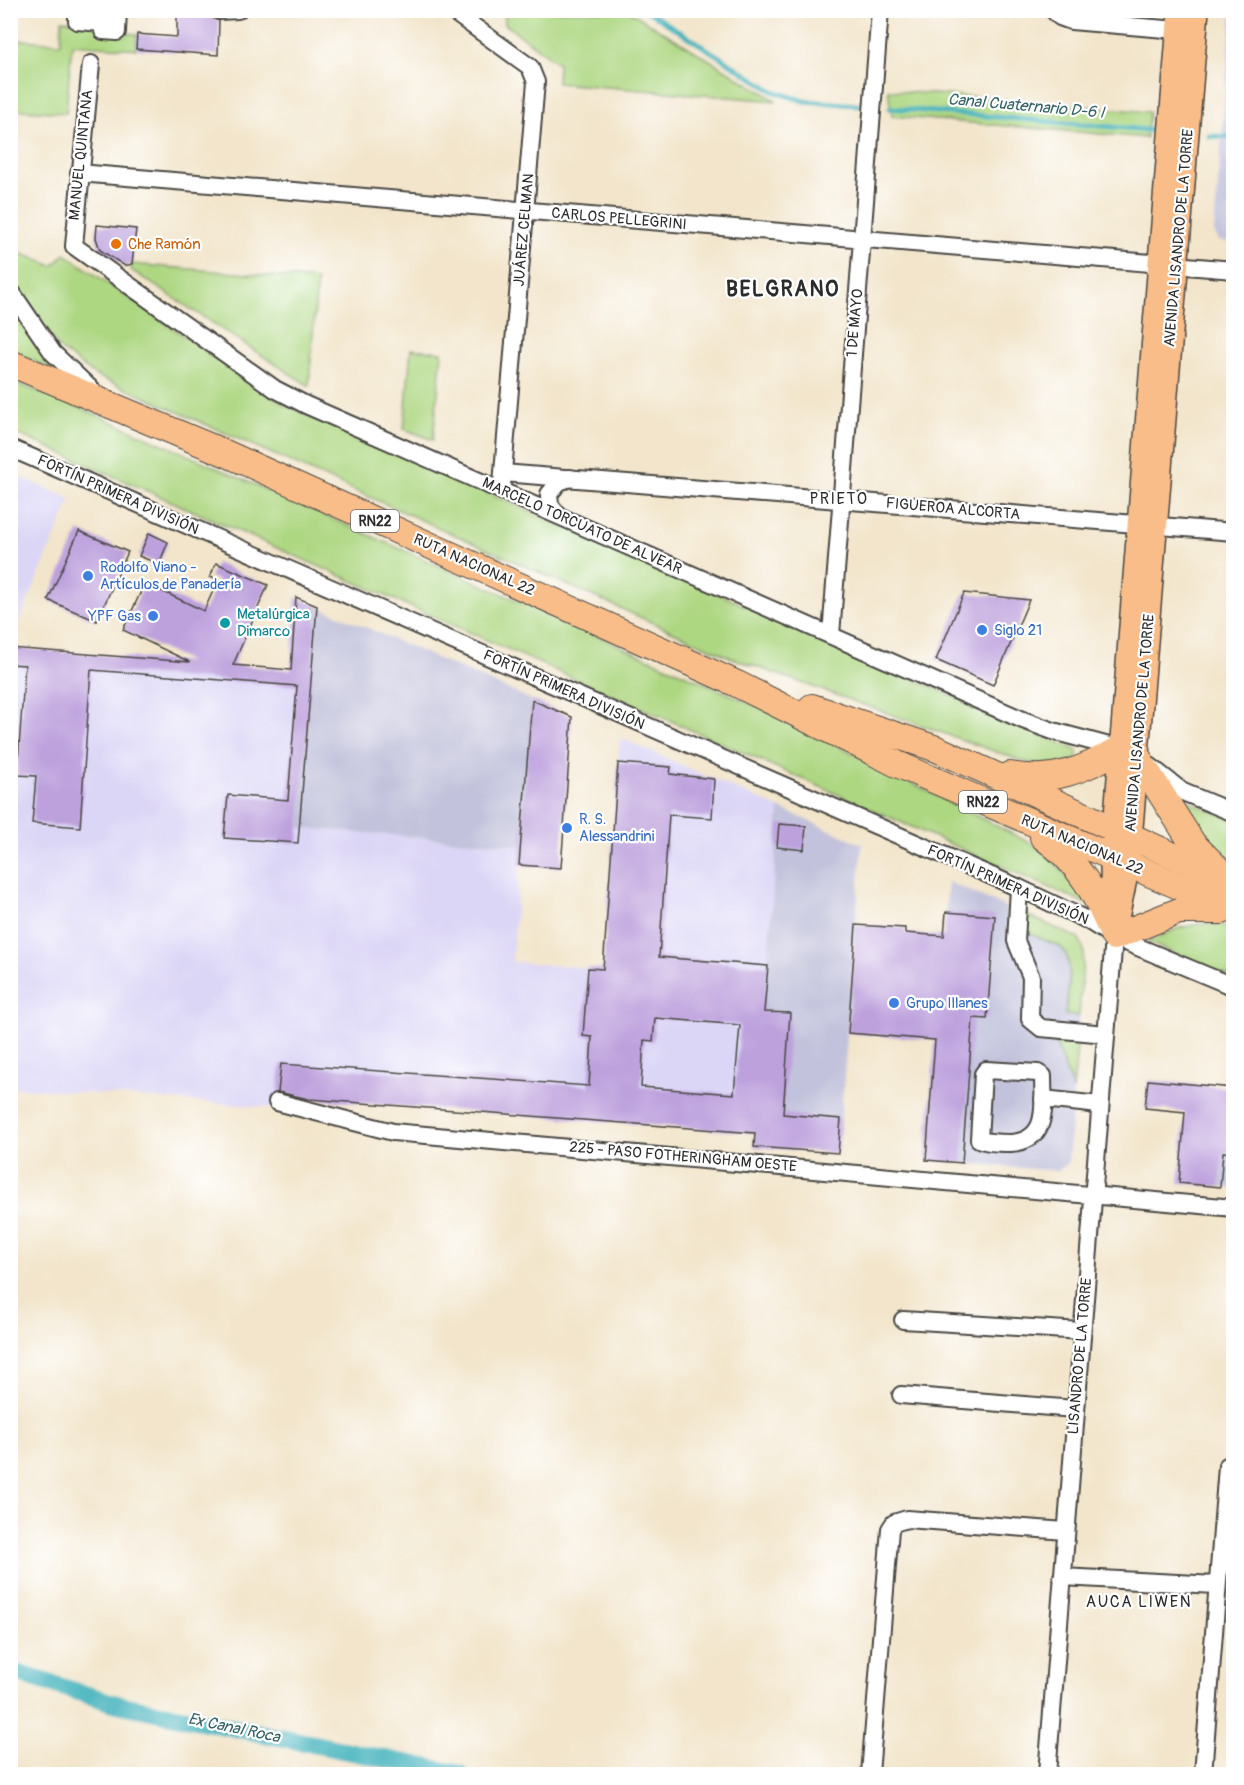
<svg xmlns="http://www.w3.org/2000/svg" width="1244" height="1785" viewBox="0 0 1244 1785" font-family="Pangolin,sans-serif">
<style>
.built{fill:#dcd6f6}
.industrial{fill:#c2c2dc}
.green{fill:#aed782;stroke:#6c8156;stroke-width:1.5}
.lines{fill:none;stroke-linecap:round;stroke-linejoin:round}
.stream{stroke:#41b1bb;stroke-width:5}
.canal{stroke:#41b1bb;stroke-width:18}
.building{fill:#bda1dd;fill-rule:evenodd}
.minor-tunnel{stroke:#cac0ab;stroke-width:16;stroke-dasharray:16 8;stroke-linecap:butt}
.minor-casing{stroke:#494743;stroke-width:20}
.major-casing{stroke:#494743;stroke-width:24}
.highway-casing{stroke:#494743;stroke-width:28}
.minor{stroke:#fff;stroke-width:16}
.major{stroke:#f8bd89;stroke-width:21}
.highway{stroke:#f8bd89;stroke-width:26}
.food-dot{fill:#e8710a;stroke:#fff;stroke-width:2}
.shop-dot{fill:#3f7fe0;stroke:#fff;stroke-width:2}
.culture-dot{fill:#0f9aa8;stroke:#fff;stroke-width:2}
.labels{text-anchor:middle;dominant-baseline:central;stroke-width:4.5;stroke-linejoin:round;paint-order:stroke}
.shield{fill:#fff;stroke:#6b6b6b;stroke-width:1.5}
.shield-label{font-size:14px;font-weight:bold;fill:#2b2b2b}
.street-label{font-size:15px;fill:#2b2b2b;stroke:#fff}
.food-label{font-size:15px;fill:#c56008;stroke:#fff;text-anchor:start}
.shop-label{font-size:15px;fill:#366cbe;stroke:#fff;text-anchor:start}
.culture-label{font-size:15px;fill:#0d838f;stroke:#fff;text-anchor:start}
.water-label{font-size:16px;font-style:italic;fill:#346165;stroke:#fff}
.neighbourhood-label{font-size:16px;letter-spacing:1.5px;fill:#2b2b2b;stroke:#fff}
.district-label{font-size:21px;font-weight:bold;letter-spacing:1.5px;fill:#2b2b2b;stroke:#fff}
</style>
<rect width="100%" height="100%" fill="#fff"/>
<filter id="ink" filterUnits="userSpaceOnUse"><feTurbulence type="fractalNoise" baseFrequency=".0167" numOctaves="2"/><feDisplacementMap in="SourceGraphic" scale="12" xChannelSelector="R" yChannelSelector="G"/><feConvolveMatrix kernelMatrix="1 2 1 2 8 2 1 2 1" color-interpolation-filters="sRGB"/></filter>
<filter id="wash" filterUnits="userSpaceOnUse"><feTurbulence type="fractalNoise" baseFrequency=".008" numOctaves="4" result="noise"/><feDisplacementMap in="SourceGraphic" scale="24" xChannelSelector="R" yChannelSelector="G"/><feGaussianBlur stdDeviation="1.35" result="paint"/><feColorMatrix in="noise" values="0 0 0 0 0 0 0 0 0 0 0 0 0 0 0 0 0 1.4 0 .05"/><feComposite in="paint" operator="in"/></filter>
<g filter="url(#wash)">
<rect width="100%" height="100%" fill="#f2e5cb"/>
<g class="built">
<path d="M11,473l60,26 -60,142z"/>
<path d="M10,648l302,23 -13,157 222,17 -9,117 91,7 17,-231 159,70 -24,325 -477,-36 -1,11 -266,-21z"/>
</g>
<g class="industrial">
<path d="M1232,11h2l-1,232 -14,-2 -5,-9z"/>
<path d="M317,606l215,94 -11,145 -222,-17z"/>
<path d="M779,808l83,36 -24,309 -84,-6z"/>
<path d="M948,882l130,56 6,12 -16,212 -10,9 -132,-11z"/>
<path d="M1233,1019v169l-13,-1z"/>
</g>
<g class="green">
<path d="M505,11h124l148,90 -220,-18 1,-20 -53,-39z"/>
<path d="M62,20l41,3v8l34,3 -1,15 -64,-5 -6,69 -55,-4 -1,-70 51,4z"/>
<path d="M888,90l261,22 -3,26 -254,-22z"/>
<path d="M10,249l43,17 12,-12 220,151 792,345 1,7c-14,12 -42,8 -59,3l-287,-102 -637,-283 -35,-26 -49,-68z"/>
<path d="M132,264l185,16 -8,106 -178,-116z"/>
<path d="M10,299l44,60 1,7 -5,2 -39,-17z"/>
<path d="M411,349l31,3 -9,88 -29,-11z"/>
<path d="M10,381l71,27 698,308 265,134 50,57 -1083,-476z"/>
<path d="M1181,798l52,22v41l-18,-9 -41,-48z"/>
<path d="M1022,913l56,25 6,12 -5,66 -14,-1c2,-20 11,-52 -4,-68l-40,-17z"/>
<path d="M1205,923l28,4v51l-86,-36 32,-14z"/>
<path d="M1053,1036l25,2 -5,52z"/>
</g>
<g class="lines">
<g class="stream">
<path d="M646,10l127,81 31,10 55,4"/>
<path d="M890,108l270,23"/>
<path d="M1209,136l25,1"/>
</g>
<path class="canal" d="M10,1671l107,33 343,70"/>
</g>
<g id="blocks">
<g class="building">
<path d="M177,10h32l2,7 8,4 -1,34 -82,-6 1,-15 40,3z"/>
<path d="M97,225l39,4 -4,35 -7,2 -25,-16 -4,-12z"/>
<path d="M79,531l49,21 -31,69 -49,-21z"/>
<path d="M149,533l19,9 -9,22 -20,-8z"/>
<path d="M216,563l52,22 -35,80 58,5 5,-73 21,9 -19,237 -74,-5 4,-43 60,5 9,-114 -206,-16 -11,157 -48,-4 4,-47 -19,-1 8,-110 -15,-1v-16l180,14 -67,-32 22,-47 59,28 14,-31 -8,-3z"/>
<path d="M964,593l65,7 -36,85 -57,-25z"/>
<path d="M532,700l40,17 -11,151 -42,-3z"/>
<path d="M618,763l53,4 -1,7 44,5 -2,39 -43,-3 -10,142 109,9 -4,46 26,1 -7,101 58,5 -3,34 -84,-6 1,-14 -446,-34 -31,-7 3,-28 308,22 3,-49 -9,-1 5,-68 15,1zM655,1018l85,7 -6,69 -93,-7 3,-47 9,1z"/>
<path d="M779,824l27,2 -2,24 -27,-3z"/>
<path d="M946,912l49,4 -8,103 -14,-1 -11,145 -36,-3 9,-120 -87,-7 8,-108 49,3v5l39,3z"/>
<path d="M1148,1080l85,8v65l-10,-1 -3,35 -41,-4 6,-71 -40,-4z"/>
</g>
</g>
</g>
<g filter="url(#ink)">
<use href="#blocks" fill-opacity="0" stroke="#494743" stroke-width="1.5"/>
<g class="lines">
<path class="minor-tunnel" d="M186,10l33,1"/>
<defs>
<g id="minor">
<path d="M77,10v11l26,2v8l14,1 1,-22"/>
<path d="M451,10l79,57 6,15 -34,402"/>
<path d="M1053,10l7,7 11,4 118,10"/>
<path d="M219,11l19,-1"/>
<path d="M91,64l-17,182 201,143 31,16 717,315 30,11 67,18"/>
<path d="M79,173l1155,97"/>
<path d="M10,290l43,63 40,38"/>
<path d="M10,448l1009,440 68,32 27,17 120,50"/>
<path d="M503,473l731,59"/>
<path d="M558,515l-8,-10 -1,-11 10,-12 11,-4"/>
<path d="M831,635l49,-625"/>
<path d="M1150,766l33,26 51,21"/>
<path d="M1019,888l-3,53 15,36 -1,42 11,9 65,6"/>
<path d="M986,1070l52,3 5,3c0,29 7,64 -32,67 -10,0 -24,0 -32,-4l4,-65z"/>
<path d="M1043,1099l57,6"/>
<path d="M277,1102l116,30 841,76"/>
<path d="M903,1320l179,11"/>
<path d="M901,1395l174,14"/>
<path d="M1062,1577l154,8"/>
<path d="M870,1774l20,-245 4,-6 13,-4 159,12"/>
<path d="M1047,1774l67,-837"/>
<path d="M1203,1774l24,-308"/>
</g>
<g id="major">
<path d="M1112,916l-1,-50 68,-856"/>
<path d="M1114,937l15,-72 69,-855"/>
</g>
<g id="highway">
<path d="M10,363l215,90 512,231 160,80 337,146"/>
<path d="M812,707l125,42 297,134"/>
<path d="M1137,756l56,88 26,26"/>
<path d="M1010,775c42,8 74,-5 110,-26"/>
<path d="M1043,837c38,27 54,59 71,100l65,-26h43"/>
</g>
</defs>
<use href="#minor" class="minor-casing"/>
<use href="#major" class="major-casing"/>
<use href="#highway" class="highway-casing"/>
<use href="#minor" class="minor"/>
<use href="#major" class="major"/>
<use href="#highway" class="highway"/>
</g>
</g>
<circle class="food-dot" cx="116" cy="244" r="6"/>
<g class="shop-dot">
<circle cx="88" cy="576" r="6"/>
<circle cx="153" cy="616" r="6"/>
<circle cx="982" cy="630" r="6"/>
<circle cx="567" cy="828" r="6"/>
<circle cx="894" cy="1003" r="6"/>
</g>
<circle class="culture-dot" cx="225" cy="623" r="6"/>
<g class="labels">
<g class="shield">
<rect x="351" y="510" width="48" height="22" rx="4.5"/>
<rect x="959" y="791" width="48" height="22" rx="4.5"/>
</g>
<g class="shield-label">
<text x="375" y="521">RN22</text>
<text x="983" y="802">RN22</text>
</g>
<g class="street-label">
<text transform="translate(81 155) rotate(-84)">MANUEL QUINTANA</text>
<text transform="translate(619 219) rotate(5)">CARLOS PELLEGRINI</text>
<text transform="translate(524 230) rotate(-85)">JUÁREZ CELMAN</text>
<text transform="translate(1179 238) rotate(-85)">AVENIDA LISANDRO DE LA TORRE</text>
<text transform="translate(855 323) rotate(-85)">1 DE MAYO</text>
<text transform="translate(118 495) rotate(24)">FORTÍN PRIMERA DIVISIÓN</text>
<text transform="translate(953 509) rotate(5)">FIGUEROA ALCORTA</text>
<text transform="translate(582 526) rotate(24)">MARCELO TORCUATO DE ALVEAR</text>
<text transform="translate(474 565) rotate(24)">RUTA NACIONAL 22</text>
<text transform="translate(564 690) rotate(24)">FORTÍN PRIMERA DIVISIÓN</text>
<text transform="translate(1140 723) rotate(-85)">AVENIDA LISANDRO DE LA TORRE</text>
<text transform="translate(1082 845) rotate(23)">RUTA NACIONAL 22</text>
<text transform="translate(1008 885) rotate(24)">FORTÍN PRIMERA DIVISIÓN</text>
<text transform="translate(683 1157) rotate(5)">225 - PASO FOTHERINGHAM OESTE</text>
<text transform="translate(1080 1356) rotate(-85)">LISANDRO DE LA TORRE</text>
</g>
<g class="food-label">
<text x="128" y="244">Che Ramón</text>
</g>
<g class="shop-label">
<text x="100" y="567">Rodolfo Viano -<tspan x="100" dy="17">Artículos de Panadería</tspan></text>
<text x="141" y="616" text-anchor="end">YPF Gas</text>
<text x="994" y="630">Siglo 21</text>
<text x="579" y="819">R. S.<tspan x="579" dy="17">Alessandrini</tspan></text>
<text x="906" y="1003">Grupo Illanes</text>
</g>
<g class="culture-label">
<text x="237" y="614">Metalúrgica<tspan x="237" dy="17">Dimarco</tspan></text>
</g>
<g class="water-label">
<text transform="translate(1026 106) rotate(5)">Canal Cuaternario D-6 I</text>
<text transform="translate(234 1728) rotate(12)">Ex Canal Roca</text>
</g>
<g class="neighbourhood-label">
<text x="839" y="499">PRIETO</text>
<text x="1139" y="1602">AUCA LIWEN</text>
</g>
<g class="district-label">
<text x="783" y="289">BELGRANO</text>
</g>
</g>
<rect width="1244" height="1785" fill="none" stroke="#fff" stroke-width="36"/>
</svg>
